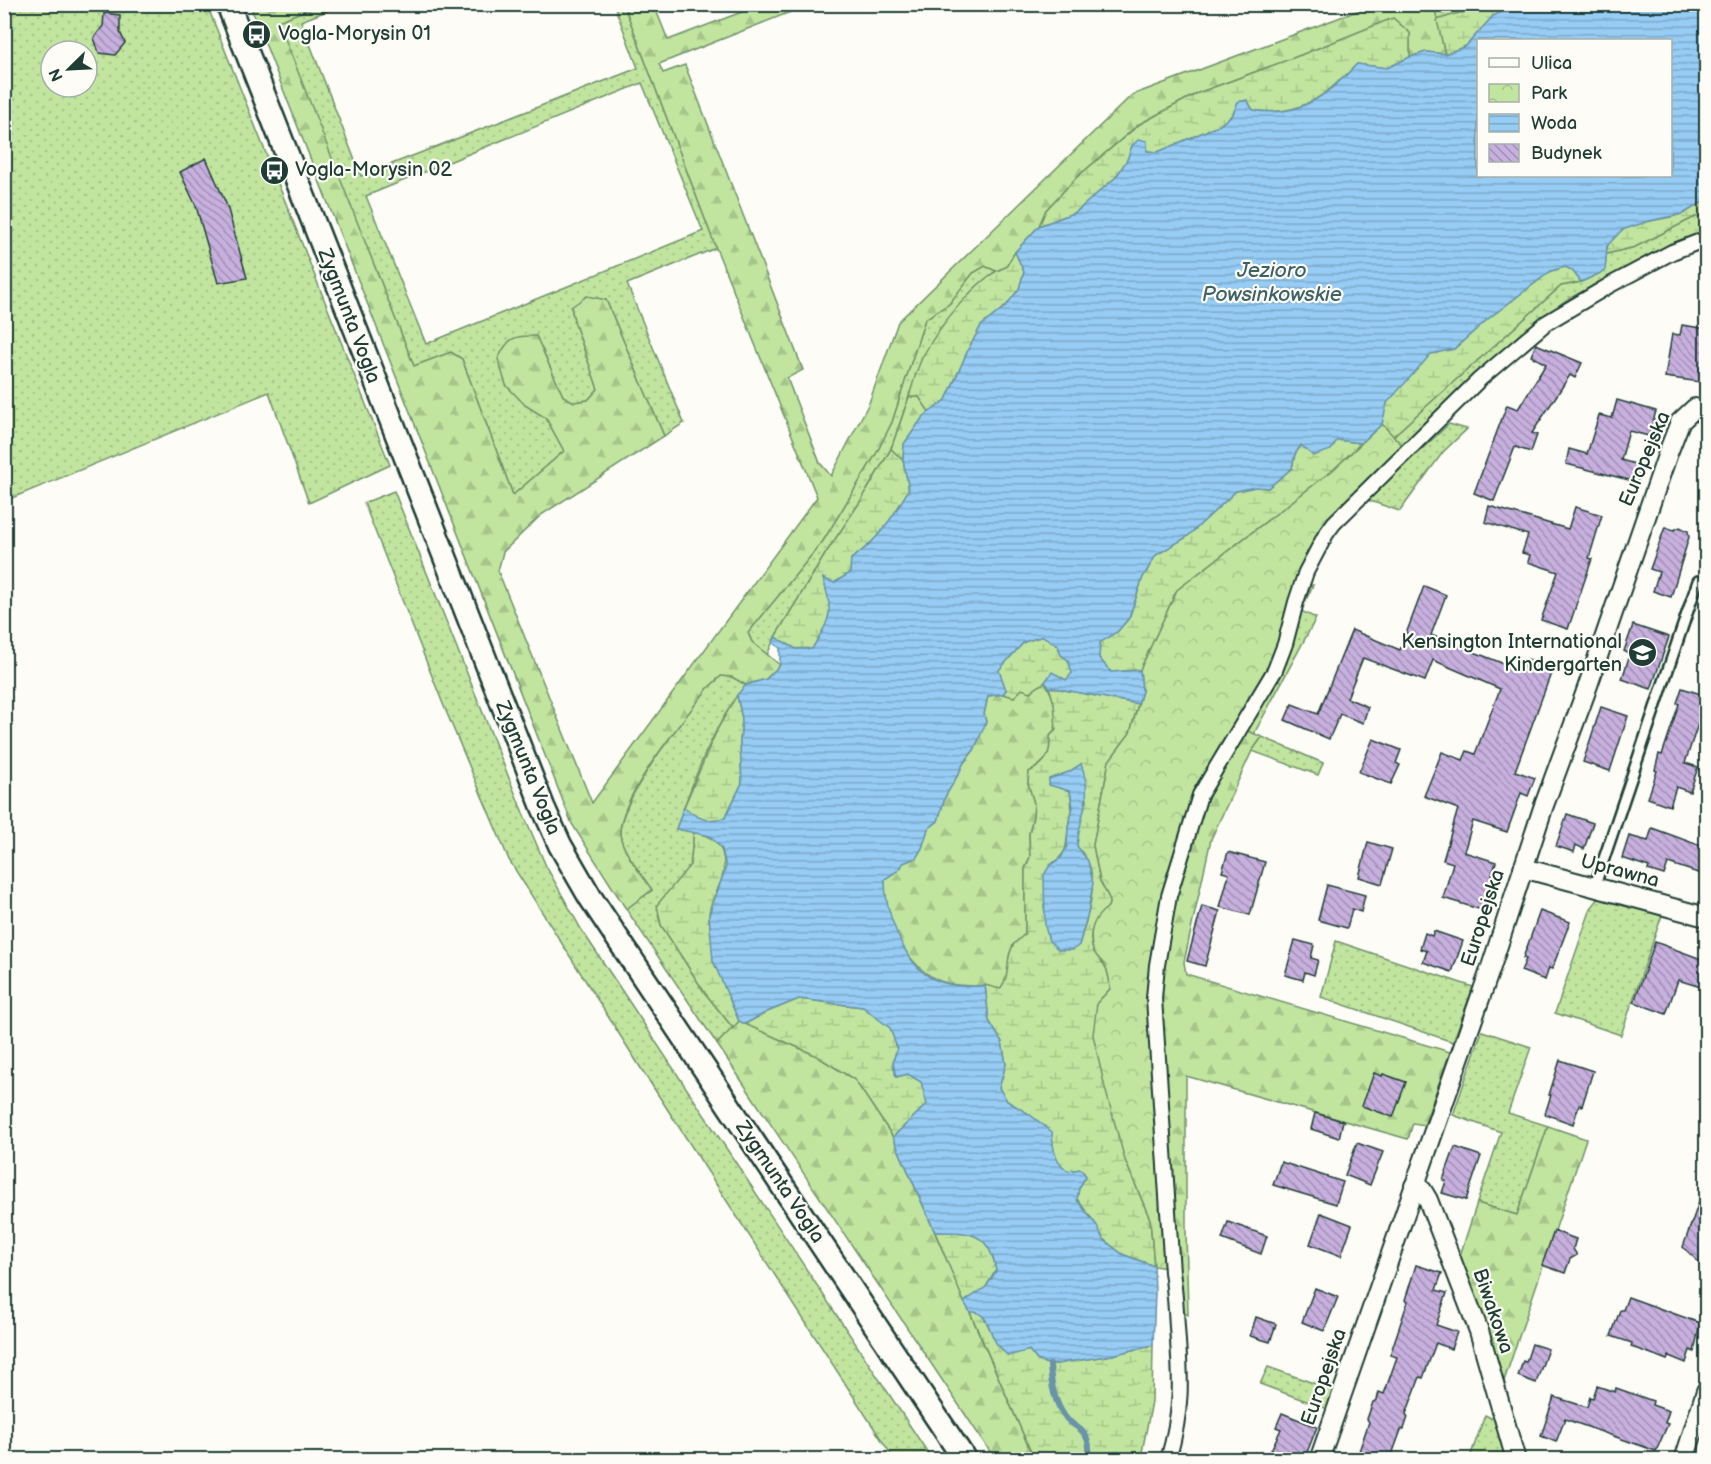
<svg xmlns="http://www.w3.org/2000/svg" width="1711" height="1464" viewBox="0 0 1711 1464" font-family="'Balsamiq Sans',sans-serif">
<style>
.grass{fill:url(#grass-dots);stroke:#70916a;stroke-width:1.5;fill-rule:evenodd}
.forest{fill:url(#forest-firs);stroke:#70916a;stroke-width:1.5}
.wetland{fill:url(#wetland-marsh);stroke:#70916a;stroke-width:1.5;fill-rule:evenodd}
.park{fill:url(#park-crowns);stroke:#70916a;stroke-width:1.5}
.water{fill:url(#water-rules);stroke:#6793a8;stroke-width:1.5;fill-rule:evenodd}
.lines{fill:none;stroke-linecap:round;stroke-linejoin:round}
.stream{stroke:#6793a8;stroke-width:6}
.building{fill:url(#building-back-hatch);stroke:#1f3d34;stroke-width:1.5}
.service-casing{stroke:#1f3d34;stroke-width:14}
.pedestrian-casing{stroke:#1f3d34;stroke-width:18}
.minor-casing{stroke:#1f3d34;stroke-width:22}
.tertiary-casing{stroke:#1f3d34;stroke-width:27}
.service{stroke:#fdfcf7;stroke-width:9}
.pedestrian{stroke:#fdfcf7;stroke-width:14}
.minor{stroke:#fdfcf7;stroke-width:18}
.tertiary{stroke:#fdfcf7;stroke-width:22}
.labels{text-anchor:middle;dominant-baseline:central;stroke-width:4.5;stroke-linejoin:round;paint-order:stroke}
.poi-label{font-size:20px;fill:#1f3d34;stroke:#fdfcf7;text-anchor:start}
.street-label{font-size:20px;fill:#1f3d34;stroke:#fdfcf7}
.water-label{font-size:21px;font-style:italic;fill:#3d6164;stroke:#fdfcf7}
</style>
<defs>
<pattern id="grass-dots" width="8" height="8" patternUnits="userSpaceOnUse" patternTransform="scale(1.5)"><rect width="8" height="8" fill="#c1e59f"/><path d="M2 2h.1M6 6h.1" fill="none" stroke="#a5c58a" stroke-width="1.8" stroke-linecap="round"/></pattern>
<pattern id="forest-firs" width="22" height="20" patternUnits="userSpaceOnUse" patternTransform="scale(1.5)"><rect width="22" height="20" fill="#c1e59f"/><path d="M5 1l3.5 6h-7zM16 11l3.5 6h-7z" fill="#a5c58a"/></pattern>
<pattern id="wetland-marsh" width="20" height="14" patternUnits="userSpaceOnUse" patternTransform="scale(1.5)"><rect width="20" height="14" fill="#c1e59f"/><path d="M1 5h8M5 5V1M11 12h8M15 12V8" fill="none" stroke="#a5c58a"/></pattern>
<pattern id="park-crowns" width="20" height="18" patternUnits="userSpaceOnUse" patternTransform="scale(1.5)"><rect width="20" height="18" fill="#c1e59f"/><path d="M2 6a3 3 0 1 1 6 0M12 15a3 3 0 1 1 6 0" fill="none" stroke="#a5c58a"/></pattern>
<pattern id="water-rules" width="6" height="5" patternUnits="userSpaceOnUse" patternTransform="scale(1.5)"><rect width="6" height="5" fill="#97ccf5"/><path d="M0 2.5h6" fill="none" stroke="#7ba7c7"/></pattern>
<pattern id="building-back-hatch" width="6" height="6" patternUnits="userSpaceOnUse" patternTransform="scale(1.5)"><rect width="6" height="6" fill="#c7afde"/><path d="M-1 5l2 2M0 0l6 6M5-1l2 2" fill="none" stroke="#a190b5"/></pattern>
</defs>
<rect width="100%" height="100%" fill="#fdfcf7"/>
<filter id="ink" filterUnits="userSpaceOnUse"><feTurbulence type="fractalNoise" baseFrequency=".0167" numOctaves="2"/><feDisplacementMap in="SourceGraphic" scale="12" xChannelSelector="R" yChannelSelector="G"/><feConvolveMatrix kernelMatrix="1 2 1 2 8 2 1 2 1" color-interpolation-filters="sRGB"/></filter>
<g filter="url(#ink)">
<g class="grass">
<path d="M1434,4l50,1 -47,15z"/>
<path d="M5,5h202l183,460 -81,38 -40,-111 -264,109zM51,51h36v36h-36z"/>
<path d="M319,5h23l-41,16 60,155 277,-108 -24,-63h10l92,243 -89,36 57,139 -20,13 -58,-136 -35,7 4,17 23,65 -10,11 -14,2 -11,-6 -27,-60 -11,69 21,13 18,33 -51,44 -51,-136 -11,-7 -37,14 -137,-345zM642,83l61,148 -277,113 -60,-148z"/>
<path d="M1706,215v16l-46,18 -95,52 -45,33 -118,111 -9,-9 168,-150 20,-4 24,-11 1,-17 29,-7 60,-30z"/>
<path d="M985,266l11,5 -35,32 -22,27 -17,28 -31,91 -29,50 -36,54 -51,84 -8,18 -15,-13 -4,-9 75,-92 53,-87 16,-32 33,-103 24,-15 24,-31z"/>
<path d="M1449,424l18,5 -24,23 -43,59 -33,-11z"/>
<path d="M394,491l129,322 23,53 35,63 351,530h-38l-252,-389 -133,-210 -66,-156 -79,-201z"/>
<path d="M1313,585l-12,26 15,7 -61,114v3l-12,-6 64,-143z"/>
<path d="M721,676l11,1 14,8c-33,40 -52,94 -70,144l18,3 -4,33 -32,50 3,10 44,68 28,35 -16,16 -91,-135 26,-19c-9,-14 -31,-40 -32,-56 -1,-35 65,-117 88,-146z"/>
<path d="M1262,737l61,26 -5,12 -66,-24z"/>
<path d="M1599,898l63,17 -41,120 -66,-22 36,-105z"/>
<path d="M1336,941l137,46 -20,55 -132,-45z"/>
<path d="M1482,1031l49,16 -23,66 40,13 -31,89 -40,-12 24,-71 -48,-17z"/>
<path d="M1268,1367l65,23 -5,19 -68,-25z"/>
<path d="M1485,1415l6,3h8l12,41 -42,1z"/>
</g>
<g class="forest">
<path d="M250,5h69l-41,16 136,345 37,-14 11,7 51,136 51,-44 -18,-33 -21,-13 -19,-20 -8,-26c10,-21 15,-24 38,-23l27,60 11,6 14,-2 10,-11 -23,-65 -4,-17 16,-11 19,4 58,136 -123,79 -38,37 -5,19 94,232 225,-306 -101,-249 -92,-243h30l14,35 92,-35h48l-149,59 4,9 22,-8 118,305 -16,8 33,85 11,13 38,-73 29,-81 234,-227 241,-90h61l11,49 -19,-2 -16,5v-24l-17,-15 -92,37 -103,38 -59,31 -63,54 -30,32 -7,16 -24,26 -9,15 -10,4 -11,-5 -12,7 -24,31 -24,15 -33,103 -16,32 -53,87 -75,92 4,9 28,23 -14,14 -20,6 -14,-8 -11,-1 -13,12c-23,30 -90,109 -88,146 1,16 23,42 32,56l-26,19 -54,-85z"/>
<path d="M909,397h10l11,16 -7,4 -19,27 -1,16 -12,-11z"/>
<path d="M1045,682c9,15 18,41 5,54 1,19 -4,27 -21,36l-1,11 6,20 -1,14 -4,17 1,23 -5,12v65l-12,11 -7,37 -6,7c-18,-5 -36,-1 -54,-6 -40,-12 -63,-66 -61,-104l15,-10 3,-6 13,-5 6,-10 6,-19 10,-8 7,-24 14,-24 4,-9 11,-14 12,-28 -2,-8 4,-18 15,-2 11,3 8,-8 8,3z"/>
<path d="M1243,729l19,8 -10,14 -41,88 -27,123 2,12 264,78 -26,73 -11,-2 -5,16 -222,-63v154l2,85 -5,-2 -24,-309 4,-36 13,-71 30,-103z"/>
<path d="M739,1021l76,34 40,25 38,57 141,322h-39l-278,-415z"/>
<path d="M1548,1126l38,13 -83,245 -46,-119 20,-62 40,12z"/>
</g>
<g class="wetland">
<path d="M1484,5h34l-25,11 -27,30 -21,8 -8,-34z"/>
<path d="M1393,18l17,15v24l-23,11 -30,-4c-30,31 -58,54 -104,46l-6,-10 -9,2 -5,12 -13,11 -62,27 -11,-1 -15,-5 -5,14 -11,17 -40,35 -37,14 7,-16 30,-32 64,-54 58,-31 103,-38z"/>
<path d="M1706,200v15l-11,2 -60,30 -29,7c3,-34 52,-31 75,-40 9,-3 17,-10 25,-14z"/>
<path d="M1015,252l9,20 -5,17 -13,17 -25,20 -13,24 -22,50 -16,13 -11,-16h-10c4,-14 8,-29 14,-41 14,-26 54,-80 83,-89z"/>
<path d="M1565,267l7,3 9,12 -20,4 -168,150 -11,-12 4,-21 45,-50 23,-4 35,-31 62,-47z"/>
<path d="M1337,440l24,3 -28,27 -156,120 -37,80 -29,2 -12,-14 1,-16 18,-11 11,-13 14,-41 13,-22 31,-18 49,-46 19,-4 13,1 24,-20 3,-14 6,-9z"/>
<path d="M891,449l12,11 6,29c-16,28 -30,52 -58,70l-1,14 -16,10 -11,-4 8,26 -4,18 -15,26h-16l-21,-12 51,-84 36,-54z"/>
<path d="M1043,636l15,10 3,9 7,5 5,13 -7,7 -14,-7 -7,9 -15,10 -8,-3 -8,8 -11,-3 3,-4 -8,-20 26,-28z"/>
<path d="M1049,687l89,17 -8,29 -21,28 -16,84 7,36 10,19 -2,7c-14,10 -21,26 -15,43 3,7 11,12 14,20 2,6 3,13 3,19l-13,14 28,157 25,59 4,47 -32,-12 -19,-15 -6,-13 -20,-27 2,-11 7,-12 -5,-7 -13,2c-14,-10 -15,-22 -17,-39l-22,-18 -22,-13 -8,-13 7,-24 -4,-22 -13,-21 -4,-36 15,4c12,-15 4,-31 14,-45 3,-4 8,-7 11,-10v-65l5,-12 -1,-23 4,-17 1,-14 -6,-20 1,-11c17,-9 22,-17 21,-36l6,-6 -2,-27zM1081,764l6,36 -8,24 -2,22c3,5 9,10 11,16 11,25 -2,58 -9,83l-30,-5 -5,-34 6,-41c18,-12 16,-17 18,-36 1,-17 6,-19 2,-38l-20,-6 -1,-6 20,-7z"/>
<path d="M737,695l5,24 -2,23 2,41 -17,35c-20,4 -25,2 -41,-11l33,-77z"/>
<path d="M694,832c12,3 24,7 28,20 9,29 -15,45 -13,67 4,36 15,70 30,102l-6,7 -28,-35 -44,-68 -4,-20 33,-40z"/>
<path d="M799,999l64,8 27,20 7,21 -4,14 3,15 12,-3 14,8 5,22 -34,33 -38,-57 -40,-25 -70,-31 22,-12z"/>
<path d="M935,1232c34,0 55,-1 61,38l-10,17 -22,15z"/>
<path d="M977,1311l6,4 14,29 32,6 8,10 13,5 62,-10 41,-10 -1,57 -10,50 -3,7h-105l-64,-147z"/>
</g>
<path class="park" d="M1382,424l20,21c-32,33 -75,69 -95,110 -7,15 -14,35 -19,51 -4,17 -6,33 -13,48 -19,39 -46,72 -65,110 -17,32 -28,68 -37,102 -13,48 -23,94 -25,143l20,259 -14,-2 -4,-47 -25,-59 -20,-72 -12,-53 4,-32 13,-14c0,-6 -1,-13 -3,-19 -3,-8 -11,-13 -14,-20 -5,-18 1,-33 15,-43l2,-7 -10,-19 -7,-36 16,-84 21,-28 12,-42 -2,-21 37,-80 156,-120z"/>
<g class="water">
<path d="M1518,4l188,1v195l-23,14 -34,7 -27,9 -15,16 -2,25 -24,11 -9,-12 -7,-3 -14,4 -62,47 -35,31 -23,5 -44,49 -5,21 -21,19 -24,-3 -6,10 -18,6 -12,-11 -6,9 -3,14 -24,20 -13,-1 -19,4 -49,46 -31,18 -13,22 -14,41 -11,13 -18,12 -1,15 12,14 29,-2 2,21 -4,13 -89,-17 -4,-5 7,-10 14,8 6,-7 -4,-13 -7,-5 -3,-9 -15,-10 -19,6 -25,28 7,20 -3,4 -15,2 -4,18 2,8 -12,28 -11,14 -4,9 -14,24 -7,24 -10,8 -6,19 -6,10 -13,5 -3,6 -15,10c-1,29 18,83 45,98 16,9 38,11 55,8l4,36 13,21 4,22 -7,24 8,13 22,13 23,18c1,17 2,29 16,39l13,-2 5,7 -7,12 -2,12 20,26 6,13 19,15 32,12 1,27 -2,52 -41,10 -62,10 -13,-5 -8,-10 -21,6c-4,-4 -8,-8 -11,-12 -9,-12 -8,-34 -27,-32l-6,-10 22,-15 10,-16c-6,-40 -27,-39 -61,-39l-42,-95 34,-33 -6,-22 -13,-8 -12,3 -3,-15 4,-14 -7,-20 -27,-21 -64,-8 -32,13 -22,12 -6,-3 -26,-60 -4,-46 17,-48 -4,-18 -12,-13 -34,-7 8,-22c16,13 21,15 41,11l17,-35 -2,-41 2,-23 -5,-24 9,-10 20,-6 14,-14v-17l-7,-5 2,-6 21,12h16c19,-32 22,-34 11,-71l11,5 16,-10 1,-14c27,-18 42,-42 58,-70l-6,-29 1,-16 19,-27 23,-17 22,-50 13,-24 25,-20 13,-17 5,-17 -9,-20 24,-26 37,-14 40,-35 11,-17 5,-14 7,-7 8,2v10l11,1 62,-27 13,-11 5,-12 9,-2 6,10c45,9 75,-15 104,-46l30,4 23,-11 16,-5 19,2 21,-8 27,-30zM1478,40h192v136h-192z"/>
<path d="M1081,764c13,34 -1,49 -4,82l11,15 5,22 -5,30 -9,32 -6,5h-14l-10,-9 -4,-15 -1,-51 6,-10 11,-7 6,-12 1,-19 5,-20 -3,-16 -21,-6v-6l20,-7z"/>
</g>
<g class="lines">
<path class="stream" d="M1050,1365c1,19 4,37 16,53 3,4 7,6 11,9 12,8 13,18 12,33"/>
</g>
<g class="building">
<path d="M104,13l16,2v17l5,11 -10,12 -16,-2 -5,-15 9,-12z"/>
<path d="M206,158l21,48 20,72 -29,5 -22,-77 -16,-34z"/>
<path d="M1682,325l25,4v54l-42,-6 7,-43 8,1z"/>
<path d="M1536,344l46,19 -7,15 -5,-3 -38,58 5,2 -6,17 -16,-5 -21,54 -20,-8 33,-88 11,4 28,-45 -15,-8z"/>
<path d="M1617,400l39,11 -7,25 -20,-5 -8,29 21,6 -5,16 -71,-18 3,-15 18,5 12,-39 13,3z"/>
<path d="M1489,506l79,23 7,-22 27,8 -13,43 3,1 -24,70 -27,-9 17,-48 -30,-10 2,-7 -8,-2 6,-18 -43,-13z"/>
<path d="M1665,527l9,3 6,-3 8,4 1,6 -18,60 -18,-6 6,-19 -9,-3z"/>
<path d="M1424,586l22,9 -15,40 91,36 5,-12 26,9 -38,103 20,7 -7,18 -7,-3 -14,39 -34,-11 -9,31 32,10 -14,48 -39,-12 10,-35 -10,-3 15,-51 -34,-13 18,-44 21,8 4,-9 8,3 25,-65 -67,-29 -8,21 -62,-23 -16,40 21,9 -5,16 -23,-9 -11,25 -44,-19 7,-16 26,10 34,-84 48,20z"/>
<path d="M1633,625l36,12 -18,52 -29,-10 8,-25 -6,-3z"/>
<path d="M1682,688l25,8v28l-8,-3 -14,42 13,4 -8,25 -14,-5 -6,19 -22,-8 9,-27 -2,-1 4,-16 3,1 17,-51 -2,-1z"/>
<path d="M1601,707l27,9 -18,55 -27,-9z"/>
<path d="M1373,739l28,11 -5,13 4,2 -9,19 -32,-12z"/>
<path d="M1567,814l26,9 -9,26 -8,-4 -2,7 -18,-6z"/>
<path d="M1652,828l55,20v28l-39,-13 -4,12 -16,-5 1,-3 -27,-9 7,-22 19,5z"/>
<path d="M1368,842l24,7 -10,35 -23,-7z"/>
<path d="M1228,852l37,10 -15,53 -30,-8 9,-33 -7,-2z"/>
<path d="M1327,885l38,10 -4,17 -9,-3 -5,19 -29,-8z"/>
<path d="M1202,906l18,5 -15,55 -18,-5z"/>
<path d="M1540,911l30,11 -18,47 -3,-1 -4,12 -24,-9 5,-12 -3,-1z"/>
<path d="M1434,931l29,10 -11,31 -29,-10 4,-11 -7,-2 5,-16 7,3z"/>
<path d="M1295,940l19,5 -3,13 7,2 -4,15 -9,-3 -2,8 -18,-5z"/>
<path d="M1655,942l52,19v28l-29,-9 -12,34 -32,-12z"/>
<path d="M1560,1060l33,11 -11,35 -3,-1 -6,19 -28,-10 6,-19h-2z"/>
<path d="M1374,1073l8,3 1,-2 23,8 -13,35 -31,-11z"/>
<path d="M1315,1113l28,8 -4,17 -28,-9z"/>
<path d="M1357,1143l26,9 -13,33 -25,-10z"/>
<path d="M1455,1147l26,9 -15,44 -24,-7 4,-12 -3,-1z"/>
<path d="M1281,1162l62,20 -7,22 -63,-19z"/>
<path d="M1704,1188h3v82l-24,-23z"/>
<path d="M1321,1213l31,12 -11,31 -31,-12z"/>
<path d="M1228,1222l39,14 -6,18 -39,-15z"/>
<path d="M1554,1231l22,8 -3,10 4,6 -7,4 -5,14 -23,-8z"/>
<path d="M1416,1265l26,8 -6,17 11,3 -11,32 21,7 -6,17 -15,-6 -13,35 -3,-1 -14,37 2,3 -4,12 -3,1 -11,30h-34l13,-38 -2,-3 6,-17 4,-2 2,-8 5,2 13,-37 -7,-2 18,-54 -3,-1z"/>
<path d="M1315,1288l23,9 -14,34 -22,-9z"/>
<path d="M1628,1297l72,26 -6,29 -4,-2 -4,13 -17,-7 -2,4 -18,-7 -18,-6 1,-4 -21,-7 9,-26h3z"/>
<path d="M1256,1317l20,7 -6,18 -20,-6z"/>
<path d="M1532,1344l16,5 -12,34 -18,-7 5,-15 3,1z"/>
<path d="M1597,1386l18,6 1,-4 37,13 -1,4 17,6 -4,12 3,1 -12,27 -91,-32 -9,23 -15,-6 13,-39 33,10 3,-10 3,1z"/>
<path d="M1282,1413l35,14 -13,33h-14l-19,-10 10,-21 -5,-2z"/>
</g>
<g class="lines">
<defs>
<path id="service" d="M1594,888l104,-307"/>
<path id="pedestrian" d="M1168,1460c15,-52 13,-80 9,-133 -1,-18 -2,-36 -5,-55l-18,-274 3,-33 12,-69 31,-101 75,-125 10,-26 11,-42 10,-30 20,-38 8,-11 146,-144 66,-56 64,-38 62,-33 34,-13"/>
<g id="minor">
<path d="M1523,868l183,49"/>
<path d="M1414,1186l8,4 6,10 51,131 37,129"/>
<path d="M1319,1460l172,-493 52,-159 42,-114 83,-241 12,-31 15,-14 11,4"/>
<path d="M1684,1460l22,-69"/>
</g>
<path id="tertiary" d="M228,4l315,803 17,38 30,52 375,563"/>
</defs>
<use href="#service" class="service-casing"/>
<use href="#pedestrian" class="pedestrian-casing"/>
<use href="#minor" class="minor-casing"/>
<use href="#tertiary" class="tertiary-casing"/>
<use href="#service" class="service"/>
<use href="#pedestrian" class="pedestrian"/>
<use href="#minor" class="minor"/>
<use href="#tertiary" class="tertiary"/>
</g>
</g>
<defs>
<symbol id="bus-disc" viewBox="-11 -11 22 22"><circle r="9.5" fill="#1f3d34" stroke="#fdfcf7"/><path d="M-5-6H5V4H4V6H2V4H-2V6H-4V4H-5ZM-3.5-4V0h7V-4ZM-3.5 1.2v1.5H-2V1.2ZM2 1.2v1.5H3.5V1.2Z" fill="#fff"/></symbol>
<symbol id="school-disc" viewBox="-11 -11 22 22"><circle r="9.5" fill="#1f3d34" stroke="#fdfcf7"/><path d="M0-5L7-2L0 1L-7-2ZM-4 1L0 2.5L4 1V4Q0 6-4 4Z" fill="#fff"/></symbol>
</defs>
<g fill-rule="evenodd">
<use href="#bus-disc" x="240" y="18" width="33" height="33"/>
<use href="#bus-disc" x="258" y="154" width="33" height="33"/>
<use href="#school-disc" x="1626" y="636" width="33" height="33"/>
</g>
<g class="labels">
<g class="poi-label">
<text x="278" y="34">Vogla-Morysin 01</text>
<text x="295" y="170">Vogla-Morysin 02</text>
<text x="1622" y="642" text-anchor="end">Kensington International<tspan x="1622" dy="23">Kindergarten</tspan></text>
</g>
<g class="street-label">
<text transform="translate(349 316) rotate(69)">Zygmunta Vogla</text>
<text transform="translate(1645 459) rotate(-67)">Europejska</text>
<text transform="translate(528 768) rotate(68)">Zygmunta Vogla</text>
<text transform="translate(1620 871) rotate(15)">Uprawna</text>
<text transform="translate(1483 918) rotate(-72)">Europejska</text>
<text transform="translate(780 1182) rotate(56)">Zygmunta Vogla</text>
<text transform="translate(1493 1311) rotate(71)">Biwakowa</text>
<text transform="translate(1324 1377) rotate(-71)">Europejska</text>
</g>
<g class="water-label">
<text x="1272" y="270">Jezioro<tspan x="1272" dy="24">Powsinkowskie</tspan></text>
</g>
</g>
<rect width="1711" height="1464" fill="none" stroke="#fdfcf7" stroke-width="24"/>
<rect x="12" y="12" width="1687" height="1440" fill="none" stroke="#1f3d34" stroke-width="2" filter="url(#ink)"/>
<rect x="1477" y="39" width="195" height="138" fill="#fdfcf7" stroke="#a4b0a9" stroke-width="1.5"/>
<rect x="1489" y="58" width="30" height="9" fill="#fdfcf7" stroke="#a4b0a9" stroke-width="1.5"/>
<text x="1531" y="69" font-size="18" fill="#1f3d34">Ulica</text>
<rect x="1489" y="84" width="30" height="18" fill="url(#park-crowns)" stroke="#a4b0a9" stroke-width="1.5"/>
<text x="1531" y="99" font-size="18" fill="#1f3d34">Park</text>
<rect x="1489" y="114" width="30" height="18" fill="url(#water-rules)" stroke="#a4b0a9" stroke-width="1.5"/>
<text x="1531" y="129" font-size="18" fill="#1f3d34">Woda</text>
<rect x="1489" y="144" width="30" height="18" fill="url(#building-back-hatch)" stroke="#a4b0a9" stroke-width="1.5"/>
<text x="1531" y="159" font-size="18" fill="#1f3d34">Budynek</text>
<g transform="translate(69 69) rotate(246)"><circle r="28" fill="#fdfcf7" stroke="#a4b0a9" stroke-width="1.5"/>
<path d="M0-4.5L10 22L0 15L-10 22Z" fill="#1f3d34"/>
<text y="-9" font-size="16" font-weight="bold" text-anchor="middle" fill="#1f3d34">N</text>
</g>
</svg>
